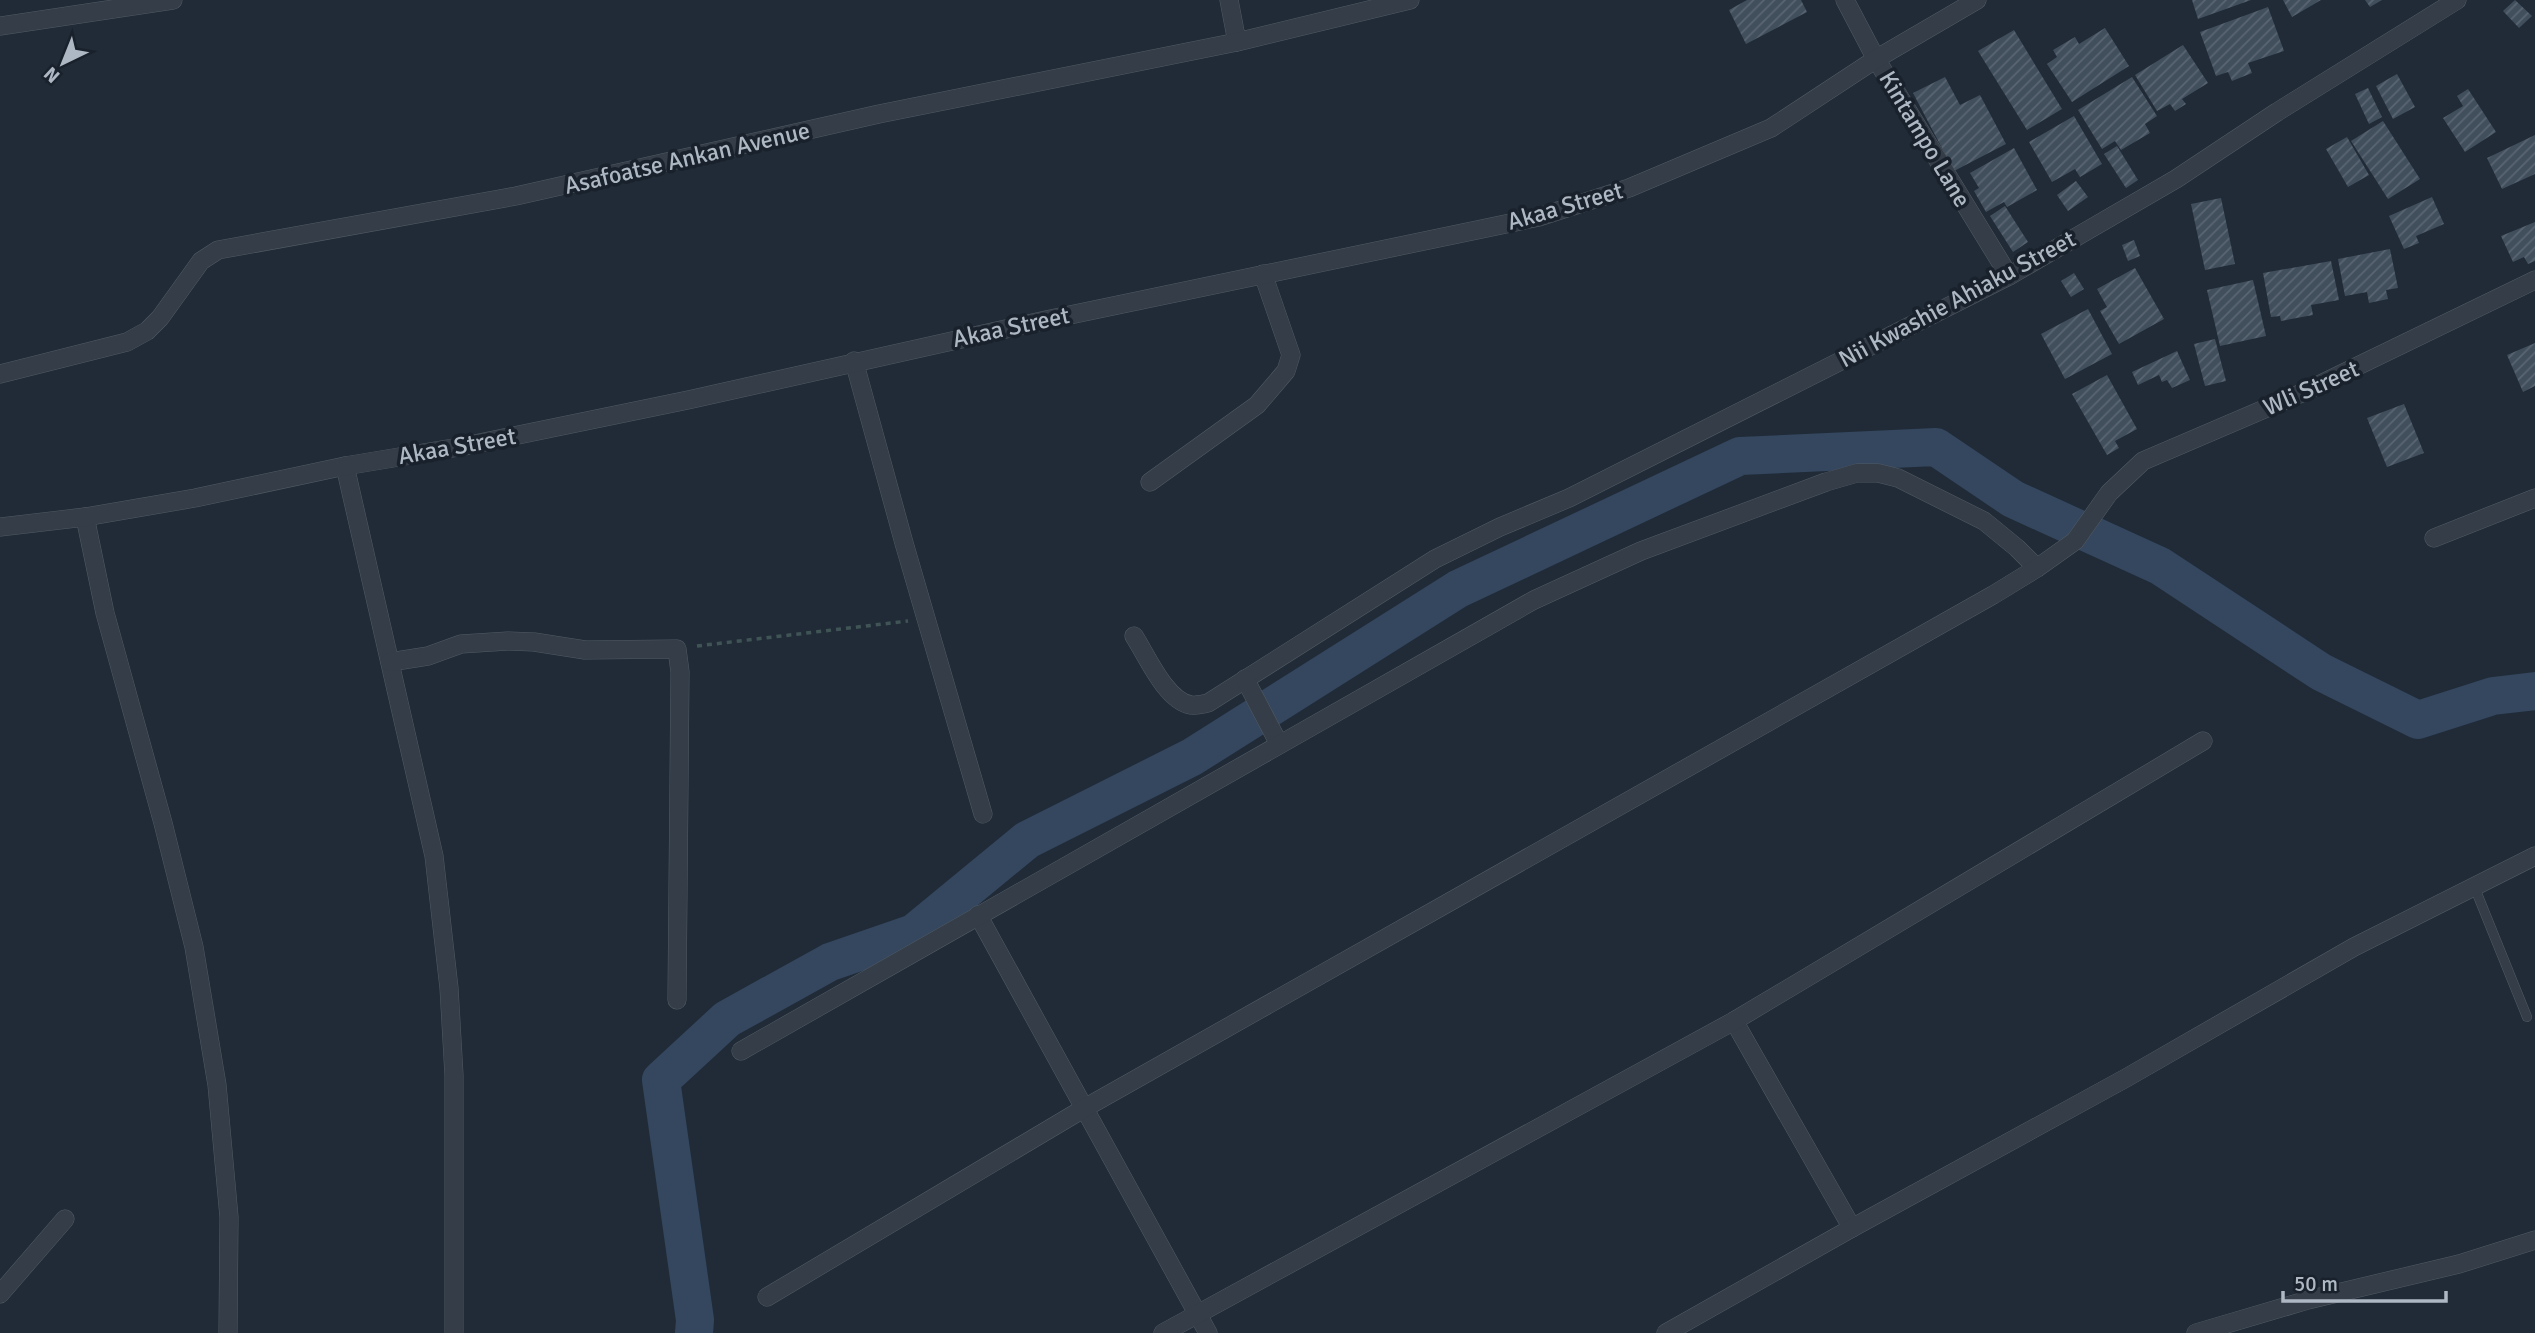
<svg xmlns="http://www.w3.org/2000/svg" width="2535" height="1333" viewBox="0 0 2535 1333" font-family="Signika,sans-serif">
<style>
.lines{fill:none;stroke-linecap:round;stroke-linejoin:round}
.river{stroke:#34475f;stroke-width:38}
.building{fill:url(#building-hatch)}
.service-casing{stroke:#515b65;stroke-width:10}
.minor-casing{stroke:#515b65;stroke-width:19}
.path{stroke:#405456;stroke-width:3.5;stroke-dasharray:5 5;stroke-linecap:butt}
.service{stroke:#343d48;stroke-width:9}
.minor{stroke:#343d48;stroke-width:18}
.labels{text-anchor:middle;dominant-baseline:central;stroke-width:7;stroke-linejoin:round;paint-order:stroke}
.street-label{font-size:24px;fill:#aeb8c4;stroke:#19222c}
</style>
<defs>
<pattern id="building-hatch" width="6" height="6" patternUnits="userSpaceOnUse" patternTransform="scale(1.75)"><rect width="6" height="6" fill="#414e5c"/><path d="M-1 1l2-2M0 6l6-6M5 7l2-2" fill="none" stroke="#5a6572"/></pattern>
</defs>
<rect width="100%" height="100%" fill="#202b37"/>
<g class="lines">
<path class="river" d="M694,1333l1,-13 -34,-240 66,-61 103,-57 84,-29 113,-93 165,-83 266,-168 282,-133 196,-9 77,52 147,67 161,106 97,48 75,-24 42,-5"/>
</g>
<g class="building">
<path d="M1747,0h54l6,12 -61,32 -17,-34z"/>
<path d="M2192,0h59l-53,19z"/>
<path d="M2283,0h38l-29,17z"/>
<path d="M2365,0h17l-12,7z"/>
<path d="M2515,0l17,16 -13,12 -16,-17z"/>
<path d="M2268,7l16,44 -36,12 4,10 -20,8 -4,-9 -12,4 -16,-44z"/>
<path d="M2105,28l24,38 -57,36 -25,-38 10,-7 -4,-7 22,-13 4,7z"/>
<path d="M2014,30l48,79 -35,21 -49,-79z"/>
<path d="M2183,45l25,38 -26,16 4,5 -11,7 -5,-7 -13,7 -22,-36z"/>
<path d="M2397,74l18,33 -22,12 -17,-33z"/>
<path d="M1945,77l15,28 20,-10 26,49 -52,27 -41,-78z"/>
<path d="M2132,77l25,39 -12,8 5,9 -29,17 -6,-9 -13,8 -24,-39z"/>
<path d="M2368,88l14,29 -13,7 -14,-30z"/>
<path d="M2468,89l28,43 -31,20 -22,-34 20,-12 -6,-10z"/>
<path d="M2074,116l28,48 -22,13 -5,-8 -23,13 -23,-40z"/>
<path d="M2383,121l37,58 -32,20 -37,-58z"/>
<path d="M2535,135v39l-33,15 -15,-31z"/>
<path d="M2347,137l22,38 -21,12 -22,-38z"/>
<path d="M2117,146l21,34 -12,8 -22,-34z"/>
<path d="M2014,148l23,42 -30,17 -3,-5 -18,10 -12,-21 5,-3 -9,-15z"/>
<path d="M2076,181l12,16 -20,14 -11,-16z"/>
<path d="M2432,197l12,27 -28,12 3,7 -15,6 -15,-33z"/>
<path d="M2221,198l14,66 -30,6 -14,-66z"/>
<path d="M2005,206l23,36 -15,10 -23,-36z"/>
<path d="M2535,222v39l-7,3 -4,-7 -11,5 -12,-26z"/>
<path d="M2134,240l6,16 -12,5 -6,-16z"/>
<path d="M2390,249l8,39 -12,2 2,9 -19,4 -2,-11 -22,4 -7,-37z"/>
<path d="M2331,261l8,39 -28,5 2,10 -32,6 -1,-5 -9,1 -8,-44z"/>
<path d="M2135,268l29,51 -45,25 -19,-33 7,-4 -10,-18z"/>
<path d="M2074,273l10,16 -13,8 -10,-16z"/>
<path d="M2253,280l13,56 -46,10 -13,-56z"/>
<path d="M2088,309l24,45 -47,25 -24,-45z"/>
<path d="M2215,339l11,42 -21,5 -11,-42z"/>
<path d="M2535,343v43l-12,6 -16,-37z"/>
<path d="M2177,351l13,29 -18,8 -5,-8 -5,2 -3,-7 -21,10 -6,-13z"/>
<path d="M2107,375l30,54 -22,12 4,7 -12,7 -35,-61z"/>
<path d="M2404,404l20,49 -37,14 -20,-49z"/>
</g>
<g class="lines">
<defs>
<path id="service" d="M2474,886l53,131"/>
<g id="minor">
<path d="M1229,0l8,42"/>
<path d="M1845,0l31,59 133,217"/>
<path d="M0,26l173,-26"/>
<path d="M854,361l50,182 79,271"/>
<path d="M0,374l127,-32 20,-11 13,-13 41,-57 17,-11 298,-54 363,-82 358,-72 173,-42"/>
<path d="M345,466l89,390 15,132 5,87v258"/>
<path d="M1150,482l107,-77 29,-34 5,-16 -28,-81"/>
<path d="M85,517l20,96 58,210 31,124 23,138 12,132 -1,116"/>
<path d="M0,527l85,-10 110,-19 150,-32 120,-20 223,-46 358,-80 493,-103 90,-29 142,-60 105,-69 101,-59"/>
<path d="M2434,538l101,-40"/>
<path d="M1134,636c13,20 32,65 57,69 5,1 12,-1 17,-2l227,-144 65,-32 69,-29 440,-222 167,-97 101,-67 180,-112"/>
<path d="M390,662l38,-6 33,-12 47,-3 26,1 51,8 92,-1 3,23 -3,328"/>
<path d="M1245,679l34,65"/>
<path d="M978,915l230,418"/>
<path d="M1734,1021l118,207"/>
<path d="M741,1051l793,-451 107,-49 185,-69 31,-9h21l20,5 86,43 33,27 20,20"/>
<path d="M0,1294l65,-75"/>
<path d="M767,1297l316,-188 910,-514 44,-27 38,-27 34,-48 34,-32 161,-69 231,-112"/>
<path d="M1163,1333l571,-312 469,-280"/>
<path d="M1666,1333l186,-105 274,-150 228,-131 181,-91"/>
<path d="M2196,1333l112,-33 151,-36 76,-24"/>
</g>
</defs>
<use href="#service" class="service-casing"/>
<use href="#minor" class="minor-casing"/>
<path class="path" d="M697,646l211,-25"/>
<use href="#service" class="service"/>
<use href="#minor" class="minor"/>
</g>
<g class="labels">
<g class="street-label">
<text transform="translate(1925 139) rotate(59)">Kintampo Lane</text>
<text transform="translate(687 158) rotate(-13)">Asafoatse Ankan Avenue</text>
<text transform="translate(1565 206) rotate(-16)">Akaa Street</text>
<text transform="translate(1957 299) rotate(-28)">Nii Kwashie Ahiaku Street</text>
<text transform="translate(1011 327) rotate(-12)">Akaa Street</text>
<text transform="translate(2311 388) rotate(-24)">Wli Street</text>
<text transform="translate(457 446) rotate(-10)">Akaa Street</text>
</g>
</g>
<g transform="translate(63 63) rotate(223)" stroke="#19222c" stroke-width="5" paint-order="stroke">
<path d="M0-5L12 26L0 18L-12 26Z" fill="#aeb8c4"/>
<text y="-10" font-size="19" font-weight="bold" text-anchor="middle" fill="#aeb8c4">N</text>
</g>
<path d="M2283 1291v10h163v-10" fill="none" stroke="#aeb8c4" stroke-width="3.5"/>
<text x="2294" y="1291" font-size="21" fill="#aeb8c4" stroke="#19222c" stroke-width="5" paint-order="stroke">50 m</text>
</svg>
